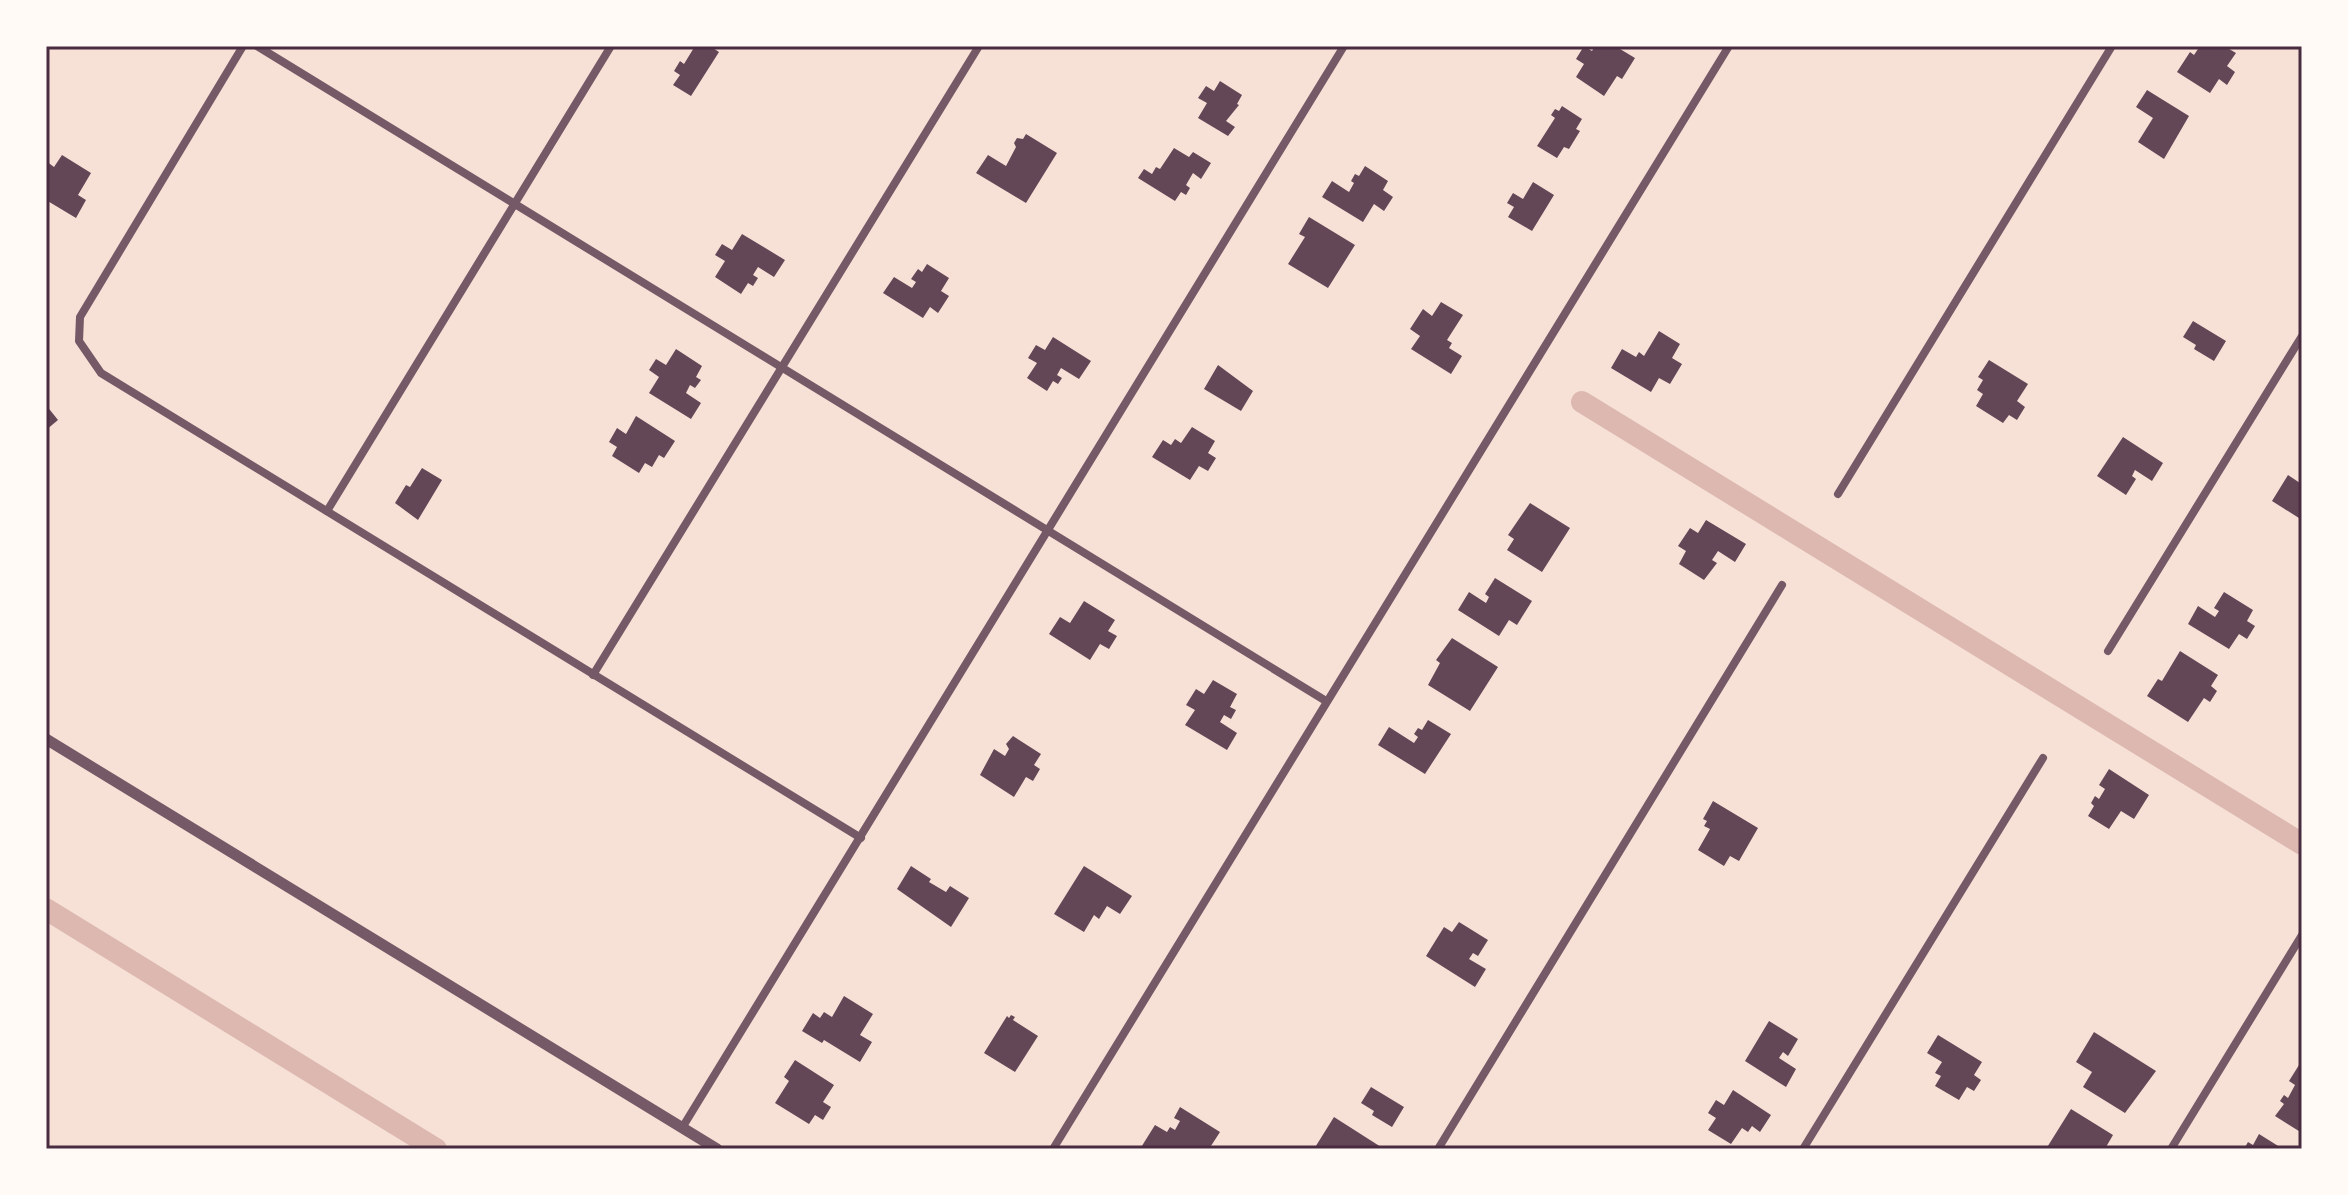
<svg xmlns="http://www.w3.org/2000/svg" width="2348" height="1195" viewBox="0 0 2348 1195" font-family="'Roboto Serif',serif">
<style>
.lines{fill:none;stroke-linecap:round;stroke-linejoin:round}
.canal{stroke:#dcb8b0;stroke-width:22}
.building{fill:#644757}
.minor{stroke:#755966;stroke-width:8}
.tertiary{stroke:#755966;stroke-width:11}
.neatline{fill:none;stroke:#4a2c40;stroke-width:3}
</style>
<rect width="100%" height="100%" fill="#f7e1d7"/>
<g class="lines">
<g class="canal">
<path d="M1582,402l720,442"/>
<path d="M46,909l390,240"/>
</g>
</g>
<g class="building">
<path d="M695,46h15l9,6 -28,44 -18,-11 7,-10 -6,-4 6,-10 4,3z"/>
<path d="M1584,46l8,5 3,-5h20l20,12 -13,21 -5,-3 -13,20 -28,-19 8,-13 -8,-5z"/>
<path d="M2200,46h24l12,7 -9,13 8,6 -8,13 -8,-6 -9,14 -33,-21 13,-20 4,3z"/>
<path d="M1220,81l22,14 -5,9 2,1 -13,16 9,6 -7,9 -30,-18 9,-15 -9,-5 8,-12 8,5z"/>
<path d="M2147,90l42,26 -25,43 -26,-17 15,-24 -17,-11z"/>
<path d="M1562,106l20,13 -6,10 4,2 -11,18 -5,-2 -7,11 -20,-12 18,-28 -4,-3 4,-6 4,2z"/>
<path d="M1026,134l31,19 -31,50 -50,-30 12,-18 18,11 10,-19 -2,-4 3,-5 6,1z"/>
<path d="M1174,148l15,9 4,-5 18,11 -10,16 -8,-6 -7,12 4,3 -4,7 -5,-3 -6,9 -37,-23 6,-9 8,5 4,-7 4,2z"/>
<path d="M62,155l29,18 -13,22 8,5 -10,18 -30,-18v-39l8,6z"/>
<path d="M1365,166l23,15 -5,9 10,7 -9,14 -10,-7 -11,18 -41,-25 10,-16 17,11 5,-9 -3,-2 4,-7 4,2z"/>
<path d="M1533,182l21,13 -22,36 -24,-14 6,-10 -7,-4 6,-10 10,6z"/>
<path d="M1309,217l46,28 -27,43 -40,-24 17,-27 -6,-3z"/>
<path d="M742,234l43,26 -11,17 -16,-10 -5,8 5,3 -5,8 -5,-3 -7,11 -26,-17 10,-16 -10,-6 7,-11 10,6z"/>
<path d="M927,264l22,14 -8,13 8,5 -11,17 -8,-6 -7,11 -40,-25 11,-16 18,11 4,-6 -5,-3 7,-10 4,3z"/>
<path d="M1441,302l22,13 -16,25 5,3 -3,5 13,8 -11,18 -40,-25 9,-13 -10,-7 13,-20 9,7z"/>
<path d="M2193,321l33,20 -12,20 -20,-12 2,-4 -13,-8z"/>
<path d="M1659,331l21,13 -8,14 10,6 -12,20 -11,-6 -8,14 -40,-24 11,-19 14,8 3,-5 5,4z"/>
<path d="M1053,337l38,24 -12,18 -18,-11 -4,7 5,3 -4,6 -5,-3 -6,10 -20,-13 10,-15 -9,-5 8,-13 9,5z"/>
<path d="M676,349l26,17 -6,11 5,3 -6,8 -5,-3 -4,8 15,10 -10,16 -42,-26 10,-16 -10,-7 7,-11 10,6z"/>
<path d="M1989,360l39,24 -11,17 8,6 -8,13 -8,-5 -6,8 -27,-17 7,-12 -6,-4 6,-10 -5,-3z"/>
<path d="M1218,365l35,26 -12,20 -37,-22z"/>
<path d="M46,405l12,15 -12,10z"/>
<path d="M636,416l39,25 -11,17 -5,-3 -7,12 -7,-4 -6,10 -27,-17 5,-9 -8,-5 8,-14 9,6z"/>
<path d="M1192,427l23,14 -7,12 8,5 -8,13 -9,-5 -9,14 -38,-23 11,-17 8,5 4,-6 6,4z"/>
<path d="M2123,437l40,26 -11,18 -17,-11 -3,6 4,3 -10,16 -29,-19z"/>
<path d="M422,468l20,12 -24,40 -23,-17 11,-18 4,2z"/>
<path d="M2288,475l12,8 2,-4v41l-30,-19z"/>
<path d="M1530,503l40,25 -28,44 -35,-22 7,-11 -6,-4z"/>
<path d="M1706,520l40,24 -11,18 -17,-11 -6,9 5,3 -13,17 -25,-16 7,-13 -8,-5 12,-18 8,5z"/>
<path d="M1495,578l37,23 -15,24 -8,-5 -10,16 -41,-26 11,-18 17,11 3,-6 -4,-3z"/>
<path d="M2224,592l29,18 -6,11 8,5 -8,13 -8,-5 -10,15 -41,-25 10,-18 17,11 4,-6 -5,-3z"/>
<path d="M1084,601l31,19 -7,11 9,5 -8,13 -9,-5 -10,16 -41,-26 11,-17 10,6z"/>
<path d="M1452,638l46,29 -28,44 -42,-26 12,-22 -4,-3z"/>
<path d="M2180,651l38,24 -7,11 6,5 -7,11 -6,-4 -16,24 -41,-26 11,-17 4,2z"/>
<path d="M1213,680l24,14 -7,13 6,3 -5,9 -7,-4 -4,7 17,11 -10,17 -42,-25 10,-15 -9,-5 10,-16 8,5z"/>
<path d="M1428,720l23,14 -26,40 -47,-29 11,-18 25,16 4,-6 -4,-3 4,-6 4,2z"/>
<path d="M1013,736l28,18 -7,11 6,4 -7,12 -7,-4 -12,20 -34,-22 14,-26 11,7 4,-7 -3,-5z"/>
<path d="M2109,769l40,26 -15,24 -13,-8 -12,18 -21,-13 6,-10 -3,-3 4,-7 4,3 6,-10 -6,-4z"/>
<path d="M1713,801l45,27 -19,33 -9,-5 -6,10 -26,-16 12,-21 -6,-3 3,-5 -4,-2z"/>
<path d="M911,866l20,13 -2,3 17,10 4,-6 19,12 -18,29 -54,-38z"/>
<path d="M1084,866l48,30 -12,18 -13,-8 -8,13 -5,-4 -10,17 -30,-18z"/>
<path d="M1459,922l29,18 -10,16 -5,-3 -4,6 17,10 -11,18 -49,-31 18,-29 8,5z"/>
<path d="M844,996l29,18 -13,21 12,7 -12,20 -36,-22 -2,3 -20,-12 11,-18 7,5 4,-6 8,5z"/>
<path d="M1011,1015l4,2 -2,3 25,16 -23,36 -31,-19 23,-37 2,2z"/>
<path d="M1769,1021l29,18 -10,17 -5,-4 -4,6 17,11 -10,18 -41,-26z"/>
<path d="M2094,1032l62,39 -31,42 -42,-26 9,-15 -16,-10z"/>
<path d="M1938,1035l44,27 -8,13 7,5 -7,11 -7,-4 -8,13 -24,-14 6,-10 -6,-3 7,-11 -15,-9z"/>
<path d="M795,1060l39,25 -11,17 8,5 -8,13 -8,-5 -6,9 -34,-21 14,-22 -5,-4z"/>
<path d="M2299,1065l3,2v66l-27,-17 9,-12 -4,-3 4,-6 4,3 7,-13 -6,-4z"/>
<path d="M1371,1087l33,20 -12,20 -20,-12 2,-4 -13,-8z"/>
<path d="M1733,1090l38,25 -11,17 -8,-6 -4,6 -6,-4 -11,16 -23,-14 8,-12 -8,-5 8,-13 8,5z"/>
<path d="M1180,1107l40,25 -11,17h-69l15,-24 12,7 3,-5 5,3 5,-9 -6,-3z"/>
<path d="M2071,1109l42,26 -7,12 3,2h-63z"/>
<path d="M1334,1117l47,30 -1,2h-66z"/>
<path d="M2259,1134l24,15h-39l4,-7 5,3z"/>
</g>
<g class="lines">
<g class="minor">
<path d="M243,46l-163,271 -1,24 22,32 760,465"/>
<path d="M257,46l1069,655"/>
<path d="M1838,494l274,-448"/>
<path d="M327,511l284,-465"/>
<path d="M2108,651l194,-315"/>
<path d="M593,675l386,-629"/>
<path d="M682,1128l662,-1082"/>
<path d="M1053,1149l676,-1103"/>
<path d="M1438,1149l344,-564"/>
<path d="M1803,1149l240,-391"/>
<path d="M2171,1149l131,-214"/>
</g>
<path class="tertiary" d="M46,739l671,410"/>
</g>
<rect width="2348" height="1195" fill="none" stroke="#fffaf5" stroke-width="96"/>
<rect x="48" y="48" width="2252" height="1099" class="neatline"/>
</svg>
